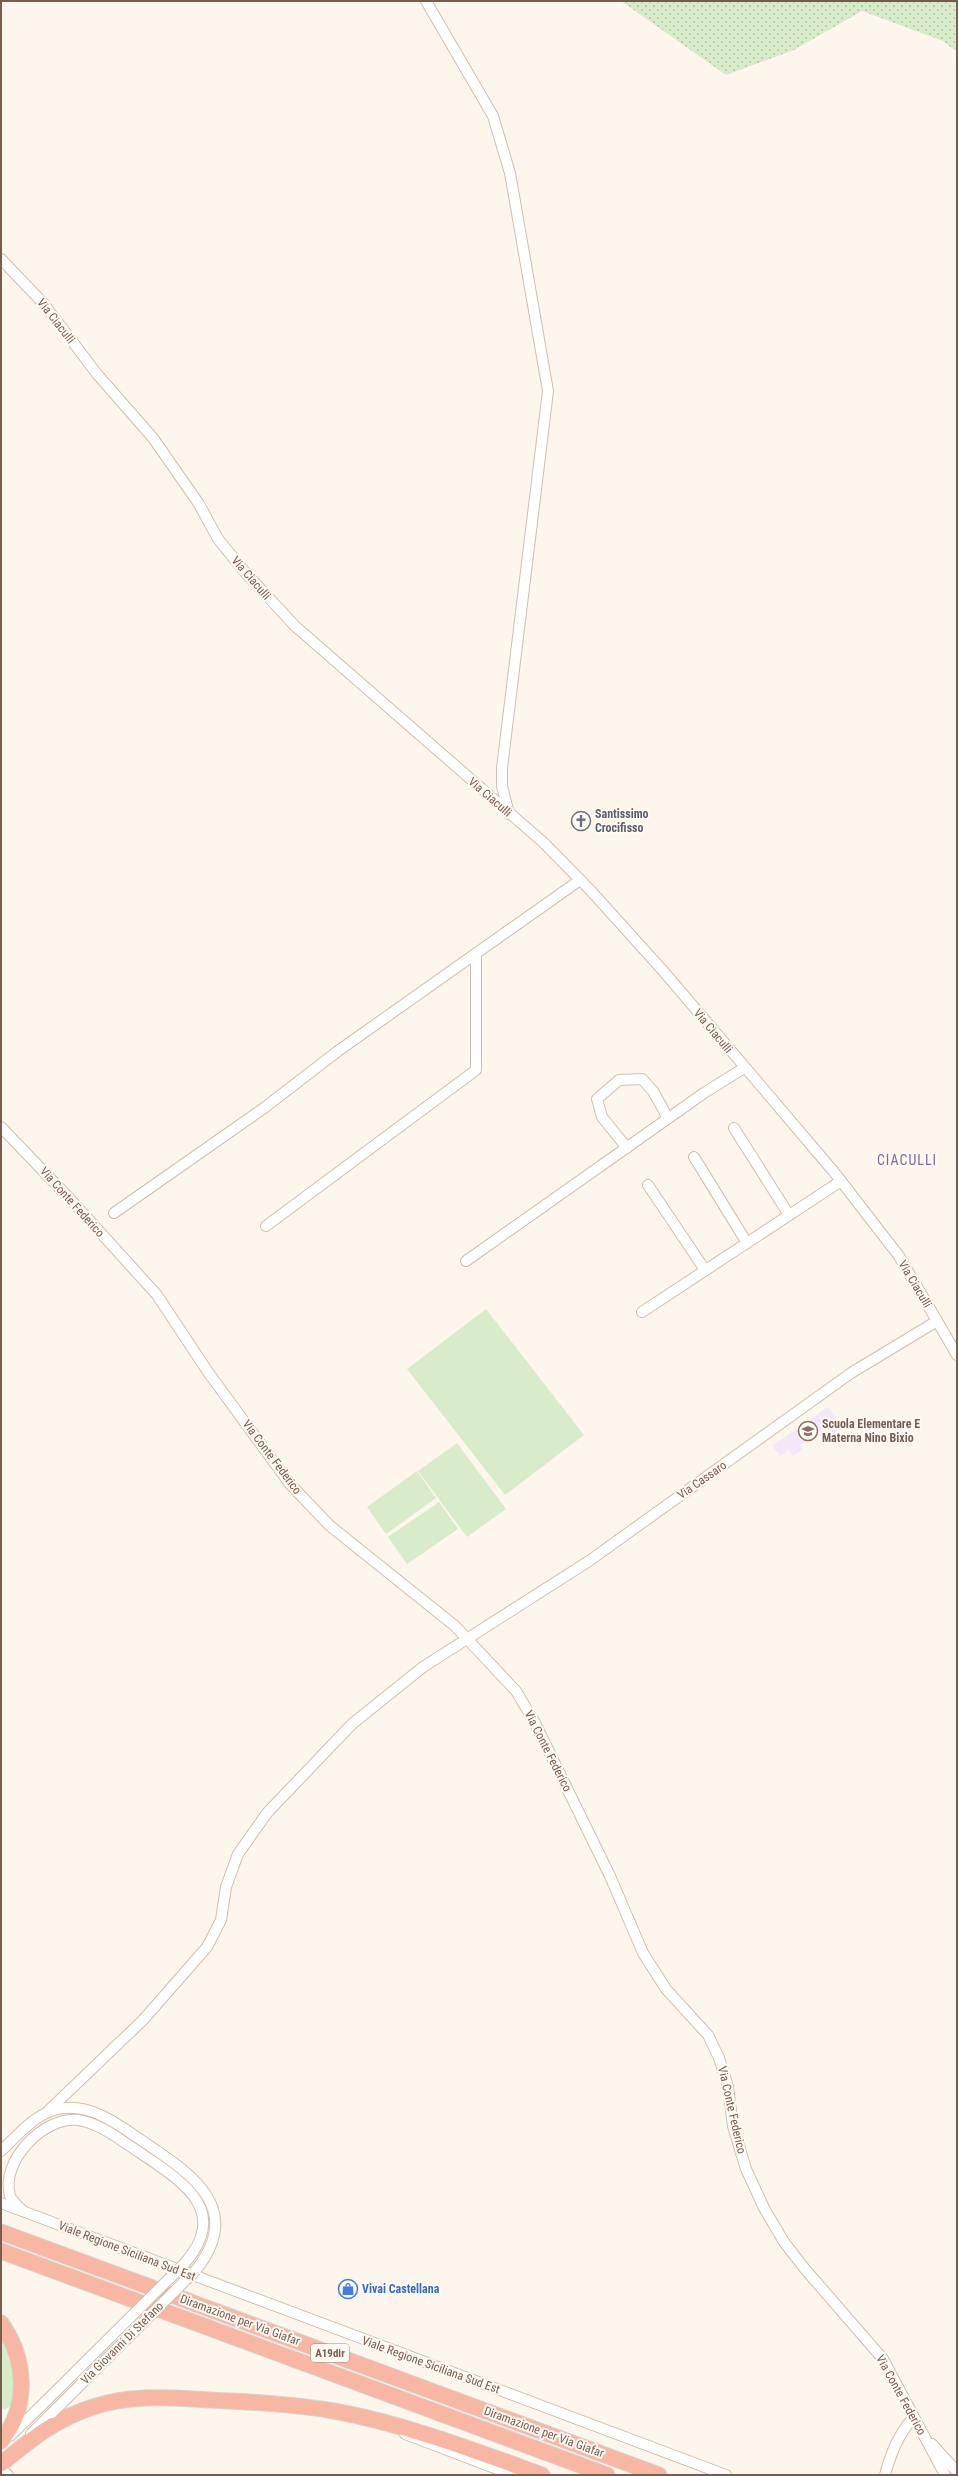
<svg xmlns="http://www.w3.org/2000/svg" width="958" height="2476" viewBox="0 0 958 2476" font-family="'Roboto Condensed',sans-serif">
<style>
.education{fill:#f3e8fa}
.grass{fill:url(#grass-dots)}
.garden{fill:#d8ecc9}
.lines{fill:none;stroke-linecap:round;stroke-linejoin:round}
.minor-casing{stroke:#d1beb0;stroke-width:12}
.highway-casing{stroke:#dad1cd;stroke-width:17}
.minor{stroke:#fff;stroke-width:10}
.highway{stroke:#f7b7a3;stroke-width:15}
.minor-bridge-casing{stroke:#d1beb0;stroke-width:12;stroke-linecap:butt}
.minor-bridge{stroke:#fff;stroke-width:10}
.labels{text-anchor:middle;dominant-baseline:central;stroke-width:4;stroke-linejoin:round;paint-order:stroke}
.shield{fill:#fffaf3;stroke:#a28b7f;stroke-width:1}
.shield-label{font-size:11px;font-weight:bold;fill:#7a5c4d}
.street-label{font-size:12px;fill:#7a5c4d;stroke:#fffaf3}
.worship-label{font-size:12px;font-weight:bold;fill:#5b616d;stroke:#fffaf3;text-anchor:start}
.education-label{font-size:12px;font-weight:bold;fill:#785e54;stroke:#fffaf3;text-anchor:start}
.shop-label{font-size:12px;font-weight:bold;fill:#366cbe;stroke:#fffaf3;text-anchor:start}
.quarter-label{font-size:14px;letter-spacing:1px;fill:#846695;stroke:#fffaf3}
</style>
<defs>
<pattern id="grass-dots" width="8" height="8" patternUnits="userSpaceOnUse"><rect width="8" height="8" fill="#d8ecc9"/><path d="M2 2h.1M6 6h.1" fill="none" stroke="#b4c2a5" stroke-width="1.8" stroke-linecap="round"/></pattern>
</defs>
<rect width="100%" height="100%" fill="#fdf6ec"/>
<path class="education" d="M828,1407l14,21 -9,6 -6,-7 -27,18 3,5 -10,6 -4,-6 -9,6 -8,-10z"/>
<path class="grass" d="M621,1h336v51l-14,-11 -81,-30 -68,39 -68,25z"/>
<g class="garden">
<path d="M486,1309l98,126 -79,60 -98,-126z"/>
<path d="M457,1443l49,66 -39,28 -49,-66z"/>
<path d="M417,1471l19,27 -50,36 -19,-27z"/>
<path d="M439,1502l19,27 -51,35 -19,-27z"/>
<path d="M1,2335c12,23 16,45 10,71l-7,4 -3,-4z"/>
</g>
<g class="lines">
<defs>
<g id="minor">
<path d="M426,1l67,115 17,57 38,218 -46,377v18l7,28"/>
<path d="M1,259l43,45 53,70 56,64 46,66 19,35 26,32 51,55 249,217 48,49 73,81 169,199 65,84 58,99"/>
<path d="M1,1127l70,73 86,95 51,77 82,112 39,41 126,101 61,65 19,32 75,153 33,77 23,36 42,46 11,23 9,29 5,39 13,43 18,39 20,34 21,27 78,90 62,116"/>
<path d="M734,1128l55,87"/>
<path d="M627,1148l-25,-31 -5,-18 22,-19 23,-1 11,12 15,27"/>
<path d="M694,1157l53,86"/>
<path d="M648,1185l57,85"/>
<path d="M114,1213l150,-105 74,-57 242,-171"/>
<path d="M266,1226l210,-156v-115"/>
<path d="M466,1261l238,-168 40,-25"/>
<path d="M642,1312l199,-131"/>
<path d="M47,2112l96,-92 64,-73 14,-27 5,-33 12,-33 29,-41 85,-89 71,-57 166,-106 262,-188 86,-52"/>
<path d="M1,2151c18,-17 38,-42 64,-43 31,-2 55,18 79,34 47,32 101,66 52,128"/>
<path d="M1,2203l725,272"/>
<path d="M22,2210c-4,-4 -10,-9 -12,-14 -10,-35 34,-80 68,-76 22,3 42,20 61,32 42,29 92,57 46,111"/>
<path d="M31,2434l21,-21"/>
<path d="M405,2434l108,41"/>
<path d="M10,2436l31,-30"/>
<path d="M932,2444l25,28"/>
<path d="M1,2470l7,5"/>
<path d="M885,2475c6,-22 13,-40 28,-57"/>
</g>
<g id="highway">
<path d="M1,2232l658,243"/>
<path d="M1,2251l606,224"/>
<path d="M1,2323c25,35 29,83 0,118"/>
<path d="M1,2464c29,-24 56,-46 92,-57 39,-13 77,-9 117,-7 42,2 83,4 124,11 71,13 139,39 208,64"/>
</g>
</defs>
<use href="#minor" class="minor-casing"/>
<use href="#highway" class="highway-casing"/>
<use href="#minor" class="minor"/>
<use href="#highway" class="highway"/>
<defs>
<g id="minor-bridge">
<path d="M41,2406l144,-143"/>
<path d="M52,2413l144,-143"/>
</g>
</defs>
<use href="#minor-bridge" class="minor-bridge-casing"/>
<use href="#minor-bridge" class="minor-bridge"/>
</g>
<defs>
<symbol id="church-ring" viewBox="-11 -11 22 22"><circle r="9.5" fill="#fffaf3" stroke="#6b7280" stroke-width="1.5"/><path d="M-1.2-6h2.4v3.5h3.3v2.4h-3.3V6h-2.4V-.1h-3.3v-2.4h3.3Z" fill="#6b7280"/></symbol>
<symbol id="school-ring" viewBox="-11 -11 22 22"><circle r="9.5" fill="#fffaf3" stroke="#8d6e63" stroke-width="1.5"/><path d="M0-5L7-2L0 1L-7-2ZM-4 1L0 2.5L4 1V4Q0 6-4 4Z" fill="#8d6e63"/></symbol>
<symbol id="shop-ring" viewBox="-11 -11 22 22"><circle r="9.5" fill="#fffaf3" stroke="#3f7fe0" stroke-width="1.5"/><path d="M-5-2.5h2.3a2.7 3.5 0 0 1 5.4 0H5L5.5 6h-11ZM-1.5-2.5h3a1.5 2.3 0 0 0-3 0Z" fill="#3f7fe0"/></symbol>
</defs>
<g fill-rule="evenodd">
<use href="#church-ring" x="570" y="810" width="22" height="22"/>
<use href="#school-ring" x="797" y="1420" width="22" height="22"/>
<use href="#shop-ring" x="337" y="2278" width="22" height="22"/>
</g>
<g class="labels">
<rect class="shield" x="311" y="2344" width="38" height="18" rx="3"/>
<g class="shield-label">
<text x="330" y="2353">A19dir</text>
</g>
<g class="street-label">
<text transform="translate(56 321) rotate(52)">Via Ciaculli</text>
<text transform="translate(251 578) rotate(49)">Via Ciaculli</text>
<text transform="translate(490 797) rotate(41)">Via Ciaculli</text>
<text transform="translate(713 1031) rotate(50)">Via Ciaculli</text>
<text transform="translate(72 1202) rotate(48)">Via Conte Federico</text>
<text transform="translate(915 1284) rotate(59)">Via Ciaculli</text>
<text transform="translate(272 1457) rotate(53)">Via Conte Federico</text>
<text transform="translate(702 1480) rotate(-35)">Via Cassaro</text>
<text transform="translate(548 1751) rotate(63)">Via Conte Federico</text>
<text transform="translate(732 2110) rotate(77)">Via Conte Federico</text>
<text transform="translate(127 2251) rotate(21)">Viale Regione Siciliana Sud Est</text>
<text transform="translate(240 2320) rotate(20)">Diramazione per Via Giafar</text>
<text transform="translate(122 2343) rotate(-45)">Via Giovanni Di Stefano</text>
<text transform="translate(431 2365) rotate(20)">Viale Regione Siciliana Sud Est</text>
<text transform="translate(901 2395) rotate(61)">Via Conte Federico</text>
<text transform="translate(544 2432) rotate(20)">Diramazione per Via Giafar</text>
</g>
<g class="worship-label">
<text x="595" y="814">Santissimo<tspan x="595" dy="14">Crocifisso</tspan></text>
</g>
<g class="education-label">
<text x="822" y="1424">Scuola Elementare E<tspan x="822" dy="14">Materna Nino Bixio</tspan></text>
</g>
<g class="shop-label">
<text x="362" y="2289">Vivai Castellana</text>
</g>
<g class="quarter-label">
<text x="907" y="1160">CIACULLI</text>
</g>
</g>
<rect width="958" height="2476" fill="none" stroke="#7a5c4d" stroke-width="4"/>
</svg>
